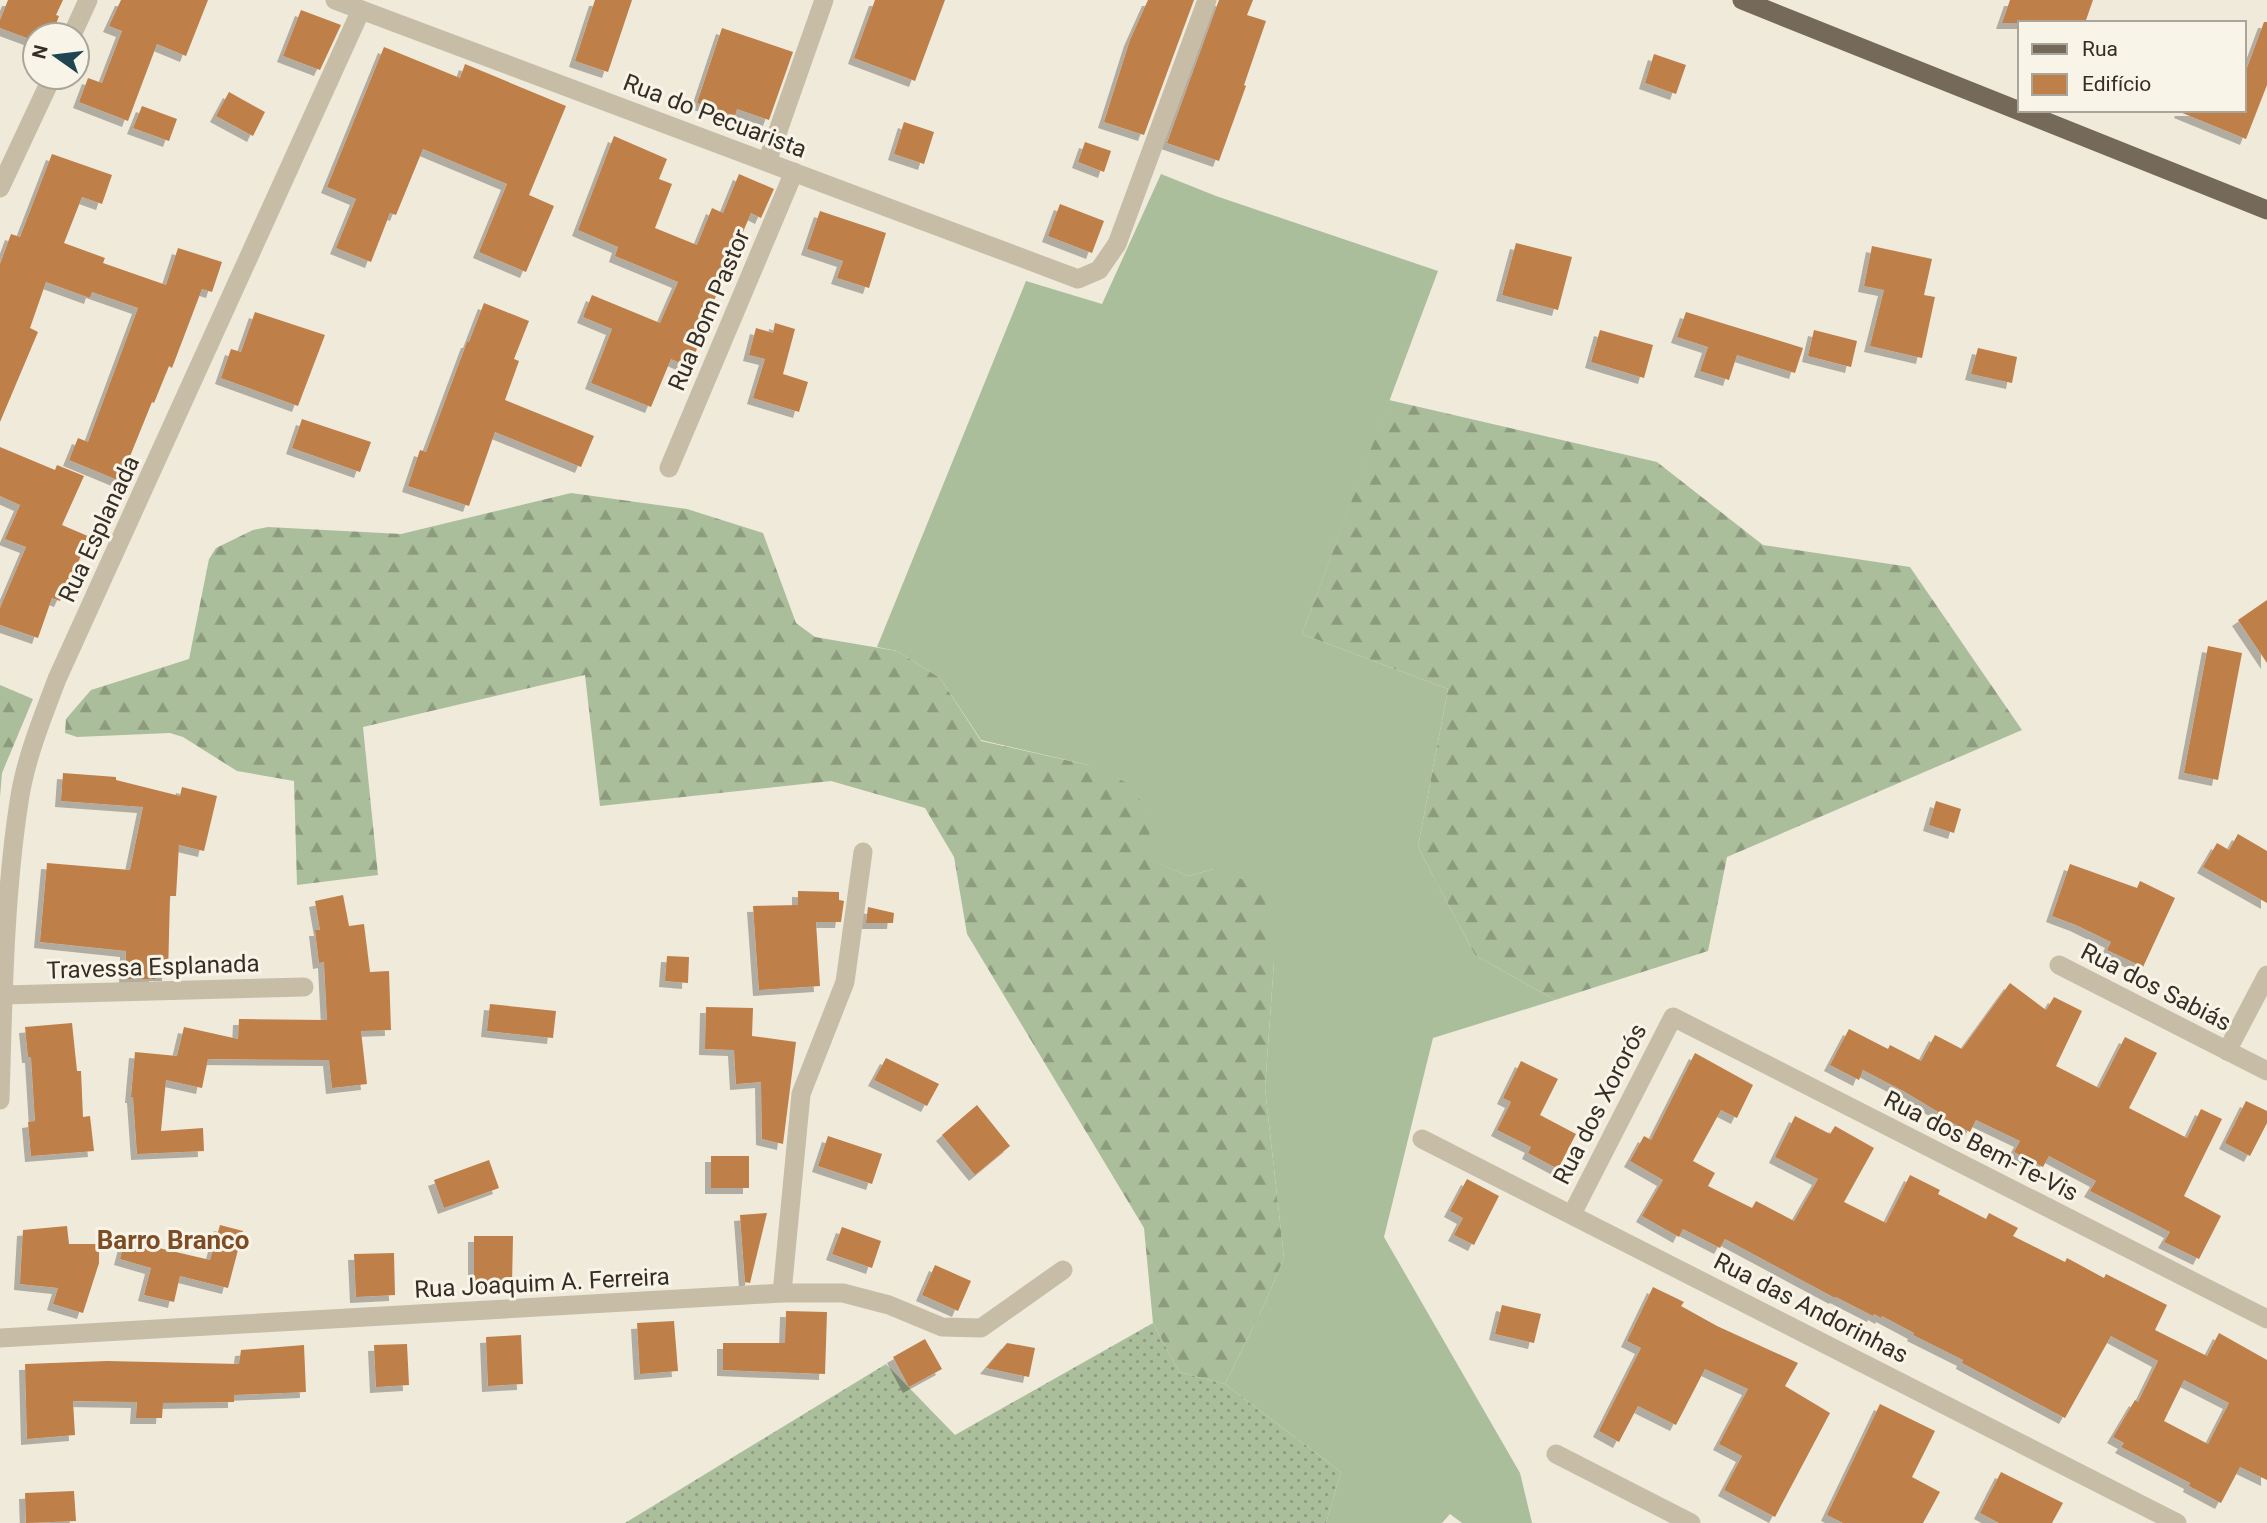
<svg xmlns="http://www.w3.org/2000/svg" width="2267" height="1523" viewBox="0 0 2267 1523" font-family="Roboto,sans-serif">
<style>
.grass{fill:#abbe9b}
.forest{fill:url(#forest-firs)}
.garden{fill:url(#garden-dots)}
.building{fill:#bf7f49;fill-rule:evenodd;filter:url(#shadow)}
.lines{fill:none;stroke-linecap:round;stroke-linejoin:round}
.minor{stroke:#c7bda7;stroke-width:19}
.primary{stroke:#756959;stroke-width:19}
.labels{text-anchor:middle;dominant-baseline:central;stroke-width:6;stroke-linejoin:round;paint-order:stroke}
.street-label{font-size:24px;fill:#342e27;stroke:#f8f4e7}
.neighbourhood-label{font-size:26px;font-weight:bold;fill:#7f4d25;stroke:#f8f4e7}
</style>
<defs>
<pattern id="forest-firs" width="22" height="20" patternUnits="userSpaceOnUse" patternTransform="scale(1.75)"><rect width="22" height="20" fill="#abbe9b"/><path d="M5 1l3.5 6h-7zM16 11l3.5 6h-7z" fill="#8c9b7e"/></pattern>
<pattern id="garden-dots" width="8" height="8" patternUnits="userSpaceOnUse" patternTransform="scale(1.75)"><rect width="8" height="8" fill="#abbe9b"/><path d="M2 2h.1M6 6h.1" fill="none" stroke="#8c9b7e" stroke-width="1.8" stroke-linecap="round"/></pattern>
<filter id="shadow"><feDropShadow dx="-6" dy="6" stdDeviation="0" flood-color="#0004"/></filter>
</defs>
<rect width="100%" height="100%" fill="#f0eadb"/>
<path class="grass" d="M1161,174l55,22 222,75 -136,363 146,55 -30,158 57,108 80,45 -122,38 -49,199 136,236 12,50h-70l-12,-9 -8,9h-116l15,-51 -116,-88 40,-81 19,-45 -19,-170 9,-126 -60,-93 -26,7 -39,-16v-50l-61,-45 -107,-25 -41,-62 -43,-27 -20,-4 149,-366 76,23z"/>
<g class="forest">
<path d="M1389,400l268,62 106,83 147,22 112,163 -295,127 -19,94 -153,49 -80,-45 -57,-108 30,-158 -146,-55z"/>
<path d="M571,493l116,16 76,24 33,90 19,14 82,14 43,27 41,63 107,24 37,17 24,28 1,50 38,16 26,-7 49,18 11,75 -9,126 19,170 -19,45 -40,81 -46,-12 -26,-49 -9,-95 -177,-294 -13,-77 -29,-49 -94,-27 -231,25 -15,-131 -222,52 15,148 -81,10 -3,-104 -57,-10 -54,-34 -13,-4 -93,4 -12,-4 1,-14 25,-29 98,-31 20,-100 7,-11 37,-18 15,-3 133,7z"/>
<path d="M0,685l33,14 -31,74 -2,24z"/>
</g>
<path class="garden" d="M1153,1323l26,49 46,12 116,88 -15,51h-701l261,-159 69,71z"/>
<g class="building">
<path d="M8,0h55l-7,15 3,1 -7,19h-17v6l-35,-13v-8z"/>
<path d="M121,0h87l-22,56 -29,-12 -29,77 -49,-19 9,-24 14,5 20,-52 -13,-5z"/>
<path d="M595,0h37l-24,72 -33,-11z"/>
<path d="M875,0h70l-30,81 -61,-23z"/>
<path d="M1148,0h46l-50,135 -40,-13 26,-82z"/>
<path d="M1219,0h34l-6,15 19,6 -22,64 2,1 -27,75 -52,-18z"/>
<path d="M2010,0h83l-8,23h-83z"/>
<path d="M301,10l40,15 -21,45 -37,-14z"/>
<path d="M2264,22h3v63l-21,54 -66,-27 1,-2h63v-34z"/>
<path d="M722,28l71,24 -24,68 -32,-11 -2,7 -38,-13z"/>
<path d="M384,47l76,31 5,-14 101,42 -37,89 25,11 -28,66 -47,-20 28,-68 -84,-35 -27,66 -6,-2 -19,49 -35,-14 20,-49 -29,-12z"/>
<path d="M1654,54l32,11 -10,29 -31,-11z"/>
<path d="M229,92l36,20 -12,24 -37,-20z"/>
<path d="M142,106l35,13 -8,22 -36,-13z"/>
<path d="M904,122l30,10 -10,32 -30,-10z"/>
<path d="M614,136l53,23 -8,20 13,5 -17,44 42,17 15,-37 11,5 16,-39 35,15 -13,29 -10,-5 -54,128 3,1 -11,25 -18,-8 -20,48 -60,-24 21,-54 -29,-12 9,-22 68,28 18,-41 -63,-26 3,-9 -40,-17z"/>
<path d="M1085,142l26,9 -7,21 -26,-10z"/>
<path d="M52,154l60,21 -10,29 -20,-7 -18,46 41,15 -2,5 63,22 12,-37 44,14 -10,30 -10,-3 -30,79 -3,-2 -15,37 -2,-1 -32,79 -51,-21 9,-22 10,4 50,-134 -46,-16 -2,6 -44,-16 -16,46 8,4 -38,90v-158l11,-30 9,3z"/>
<path d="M1060,204l44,17 -12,32 -44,-17z"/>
<path d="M820,211l66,22 -17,55 -32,-10 6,-17 -36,-12z"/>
<path d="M1516,243l56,14 -14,53 -56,-15z"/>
<path d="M1872,246l60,13 -8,36 11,2 -13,61 -52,-12 14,-56 -20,-4z"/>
<path d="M484,303l45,18 -15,38 5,2 -14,39 89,36 -13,31 -86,-35 -26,74 -61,-20 12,-36 6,2 41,-110h2z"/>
<path d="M255,312l70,23 -27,71 -77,-28 10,-29 10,3z"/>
<path d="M1686,312l117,36 -8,25 -58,-18 -8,25 -29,-9 8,-24 -31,-10z"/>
<path d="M775,323l20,6 -12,45 25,8 -9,30 -46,-14 12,-39 -16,-4 7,-27 17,5z"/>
<path d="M1600,330l53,15 -9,33 -53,-16z"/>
<path d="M1814,330l43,11 -6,26 -43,-11z"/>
<path d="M1978,348l39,9 -5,26 -41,-9z"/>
<path d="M302,419l69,23 -11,30 -68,-24z"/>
<path d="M0,447l55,23 2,-5 27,11 -22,49 28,12 -30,64 -8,-3 -14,40 -38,-13v-17l26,-61 -21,-8 15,-34 -20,-9z"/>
<path d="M2267,600v63l-29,-43z"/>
<path d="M2208,646l34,7 -24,127 -34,-7z"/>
<path d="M63,773l53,4v3l64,16 2,-9 35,9 -13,55 -25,-6 -3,51h-6l-2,79h-13v4h-30l1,-28 -86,-9 7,-79 83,7 13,-63 -82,-6z"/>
<path d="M1936,801l25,8 -7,24 -25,-8z"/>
<path d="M2238,834l29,17v52l-64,-36 14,-24 12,7z"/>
<path d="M2070,864l67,24 3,-7 35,17 -32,69 -36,-17 4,-8 -35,-17 -24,-9z"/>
<path d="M798,891l41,1v8l5,1 -3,21h-25l4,64 -61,4 -6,-84 45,-1z"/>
<path d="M343,895l6,31 15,-2 6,48 19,-1 2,59 -30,1 6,53 -35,4 -3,-28 -121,-1 -6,29 -36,-8 -5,51 42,-3 1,23 -67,3 -4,-57h-2l4,-45 42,4 7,-29 54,12 1,-20 88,1 -3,-58 -5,1 -4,-33h5l-5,-29z"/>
<path d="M868,907l26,6 -1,10h-27z"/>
<path d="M667,956l22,1 -1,26 -23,-2z"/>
<path d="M2010,983l36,27 8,-13 28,14 -26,55 43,22 26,-51 32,16 -28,55 58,30 14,-29 21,10 -38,77 37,20 -22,43 -35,-17 6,-10 -80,-41 6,-10 -47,-25 -6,11 -29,-15 6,-11 -44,-21 -6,12 -31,-16 1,-3 -35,-21 -42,-22 -4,10 -29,-15 19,-36 39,20 2,-4 31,16 14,-26 27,14z"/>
<path d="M490,1004l66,7 -3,27 -66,-7z"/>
<path d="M706,1007l47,1 -1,28 44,6 -13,102 -21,-5 -1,-57 -25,2 -2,-34 -29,-1z"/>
<path d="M72,1023l5,48h4l2,46 7,-1 4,35 -63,5 -3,-34 7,-1 -4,-64h-3l-3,-30z"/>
<path d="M1695,1053l58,32 -16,33 -16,-8 -28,51 22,12 -7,13 44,22 4,-7 38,20 24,-42 -43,-22 20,-41 35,18 5,-8 39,22 -30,54 42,21 24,-48 30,15 -2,4 48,25 3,-6 29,15 -5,8 52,26 2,-4 37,20 2,-4 61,31 -12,25 52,26 12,-23 48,27v120l-27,-13 -19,36 -32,-17 1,-3 -69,-36 3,-4 -11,-6 22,-37 3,2 20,-41 -47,-25 -46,82 -103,-55 1,-3 -50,-25 1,-2 -32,-17 -1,2 -7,-4 -1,2 -37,-19 -1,1 -110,-59 -5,9 -37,-19 -4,8 -37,-21 21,-36 -33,-19 14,-25 7,4zM2184,1380l45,23 -21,41 -44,-23z"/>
<path d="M886,1058l53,26 -12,22 -53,-26z"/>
<path d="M1521,1061l37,18 -18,36 36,19 -18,35 -30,-16 3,-6 -34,-17 14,-28 -8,-4z"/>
<path d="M2246,1101l21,10v12l-17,33 -25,-13z"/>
<path d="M977,1105l33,41 -35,29 -33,-40z"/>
<path d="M828,1136l54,18 -10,30 -54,-18z"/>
<rect x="711" y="1156" width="38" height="32"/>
<path d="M489,1160l10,28 -55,20 -10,-28z"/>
<path d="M1467,1179l32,17 -25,49 -20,-10 9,-17 -13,-7z"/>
<path d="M767,1213l-17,70 -5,-1 -5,-67z"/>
<path d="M220,1225l23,6 -15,57 -48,-12 -6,26 -30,-7 7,-27 -31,-9 5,-19 85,20z"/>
<path d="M67,1226l2,18h30v19l-16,50 -30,-9 5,-16 -38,-4 3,-54z"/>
<path d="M842,1227l39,14 -9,27 -40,-14z"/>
<path d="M474,1236h39l-1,48h-38z"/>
<path d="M394,1253l1,42 -39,2 -2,-43z"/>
<path d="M935,1265l36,16 -13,30 -36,-16z"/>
<path d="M1653,1287l31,15 -3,4 36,20 81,37 -13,23 45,27 -55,104 -51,-27 18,-34 -23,-12 29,-55 -43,-20 -29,56 -38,-19 -19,36 -20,-11 42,-83 -14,-7z"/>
<path d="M1502,1305l39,9 -7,29 -39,-9z"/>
<path d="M786,1311l41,1 -2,62 -102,-4v-27h62z"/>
<path d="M674,1321l4,50 -38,3 -3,-51z"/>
<path d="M521,1335l2,49 -35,2 -2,-49z"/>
<path d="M925,1339l17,30 -33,18 -16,-30z"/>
<path d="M1007,1343l28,5 -6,29 -43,-9z"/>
<path d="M407,1344l2,41 -33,2 -2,-42z"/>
<path d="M304,1345l2,47 -72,3v7l-71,1 -1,15h-26l1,-16 -64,-1 2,34 -48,4 -2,-75 82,-3 132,3 2,-14z"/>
<path d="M1880,1404l55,27 -23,46 28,15 -17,31h-80l-16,-8z"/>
<path d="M2001,1472l62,31 -11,20h-53l-19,-10z"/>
<path d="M74,1491l2,30 -50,2 -1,-30z"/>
</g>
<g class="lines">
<g class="minor">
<path d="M335,0l743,279 21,-9 18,-26 90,-244"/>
<path d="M72,35l16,-35"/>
<path d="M767,162l57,-162"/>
<path d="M0,188l52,-111"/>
<path d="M669,468l125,-296"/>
<path d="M2059,965l208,106"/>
<path d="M3,995l301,-8"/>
<path d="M2227,1051l40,-76"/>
<path d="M0,1100c3,-98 4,-201 19,-298 6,-42 23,-83 38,-123l304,-669"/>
<path d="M1422,1139l755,384"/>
<path d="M1572,1214l101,-197 594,302"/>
<path d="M782,1293l19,-199 44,-112 18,-130"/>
<path d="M0,1338l782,-45h61l46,12 53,22 39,1 82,-58"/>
<path d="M1556,1454l135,69"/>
</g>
<path class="primary" d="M1742,0l525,210"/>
</g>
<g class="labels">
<g class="street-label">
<text transform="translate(715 116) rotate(21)">Rua do Pecuarista</text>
<text transform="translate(709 310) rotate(-67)">Rua Bom Pastor</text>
<text transform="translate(99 529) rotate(-65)">Rua Esplanada</text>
<text transform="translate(153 967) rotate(-2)">Travessa Esplanada</text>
<text transform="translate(2156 987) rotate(27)">Rua dos Sabiás</text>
<text transform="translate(1600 1104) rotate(-63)">Rua dos Xororós</text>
<text transform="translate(1981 1146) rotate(27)">Rua dos Bem-Te-Vis</text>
<text transform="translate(542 1283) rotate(-3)">Rua Joaquim A. Ferreira</text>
<text transform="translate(1811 1308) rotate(27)">Rua das Andorinhas</text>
</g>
<g class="neighbourhood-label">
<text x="173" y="1240">Barro Branco</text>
</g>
</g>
<rect x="2018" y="21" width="228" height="91" fill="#f8f4e7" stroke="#aaa59a" stroke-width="2"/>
<rect x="2032" y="44" width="35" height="10" fill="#756959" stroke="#aaa59a" stroke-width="2"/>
<text x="2082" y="56" font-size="21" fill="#342e27">Rua</text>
<rect x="2032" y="74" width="35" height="21" fill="#bf7f49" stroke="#aaa59a" stroke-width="2"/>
<text x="2082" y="91" font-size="21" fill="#342e27">Edifício</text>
<g transform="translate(56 56) rotate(284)"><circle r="33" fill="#f8f4e7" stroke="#aaa59a" stroke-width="2"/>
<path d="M0-5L12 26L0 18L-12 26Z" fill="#1f4553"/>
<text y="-10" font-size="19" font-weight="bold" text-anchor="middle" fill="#342e27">N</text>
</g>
</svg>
